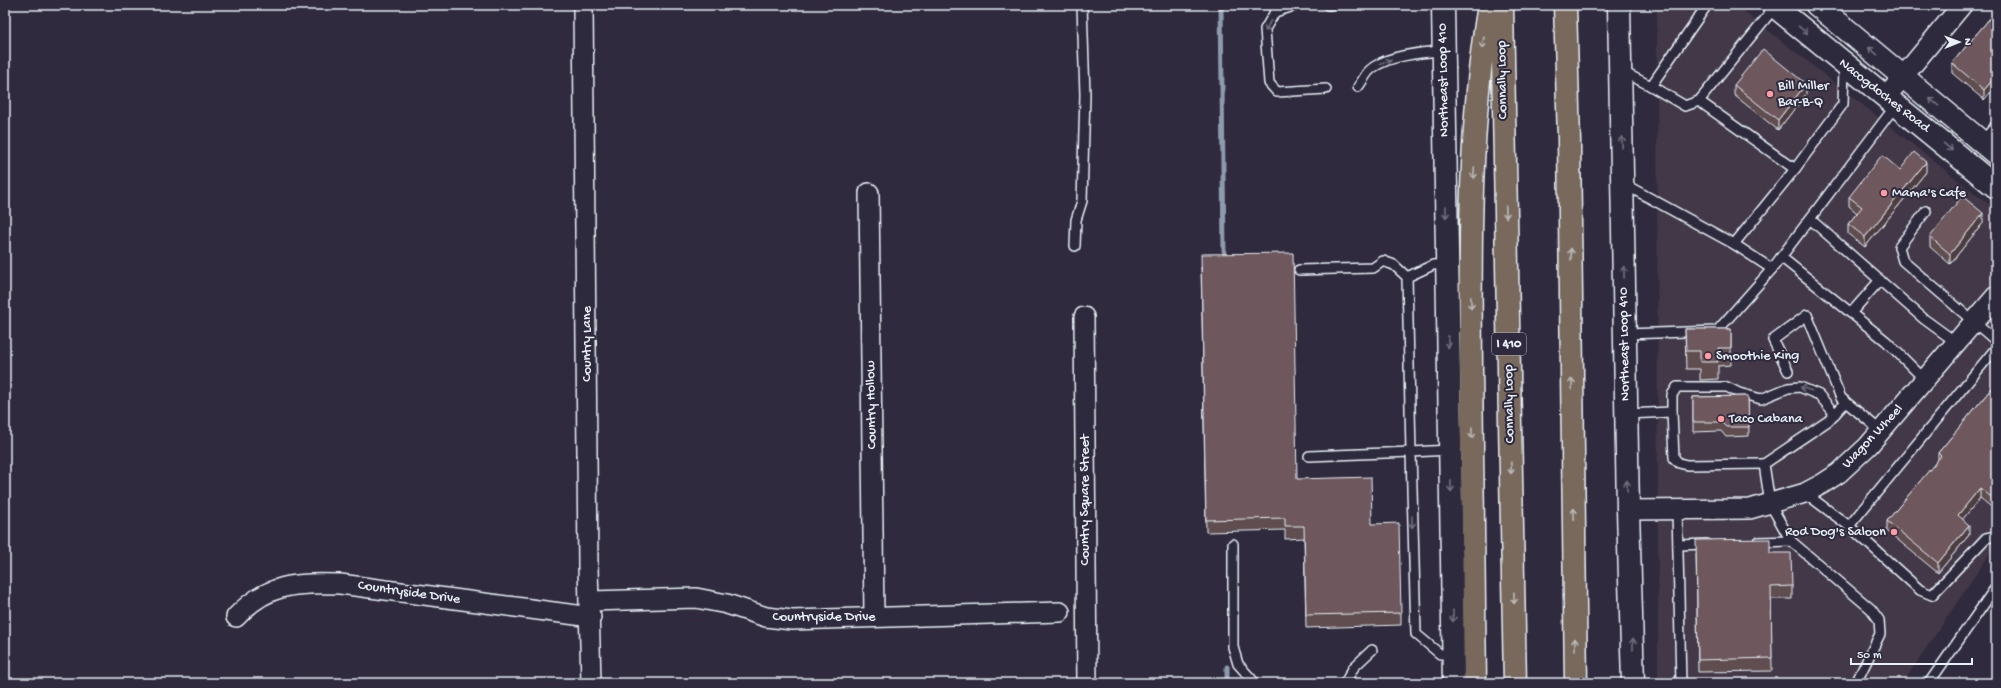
<svg xmlns="http://www.w3.org/2000/svg" width="2001" height="688" viewBox="0 0 2001 688" font-family="'Gochi Hand',sans-serif">
<style>
.built{fill:#423847}
.lines{fill:none;stroke-linecap:round;stroke-linejoin:round}
.stream{stroke:#8e9aad;stroke-width:5}
.lane-casing{stroke:#e8f1f8;stroke-width:12}
.street-casing{stroke:#e8f1f8;stroke-width:22}
.secondary-casing{stroke:#e8f1f8;stroke-width:25}
.highway-casing{stroke:#e8f1f8;stroke-width:25}
.lane{stroke:#2f2a3d;stroke-width:9}
.street{stroke:#2f2a3d;stroke-width:19}
.secondary{stroke:#2f2a3d;stroke-width:22}
.highway{stroke:#78695c;stroke-width:22}
.wall{fill:#5f4d50;stroke:#e8f1f8}
.shaded-wall{fill:#4d3e41;stroke:#e8f1f8}
.building{fill:#6e595d;stroke:#e8f1f8}
.oneway{stroke:#70707e}
.oneway2{stroke:#bbbbba}
.poi-dot{fill:#ff9aa2;stroke:#2f2a3d;stroke-width:1.5}
.labels{text-anchor:middle;dominant-baseline:central;stroke-width:4;stroke-linejoin:round;paint-order:stroke}
.shield{fill:#2f2a3d;stroke:#b0b5c0;stroke-width:1}
.shield-label{font-size:13px;font-weight:bold;fill:#e8f1f8}
.street-label{font-size:14px;fill:#e8f1f8;stroke:#2f2a3d}
.poi-label{font-size:14px;fill:#e8f1f8;stroke:#2f2a3d;text-anchor:start}
</style>
<rect width="100%" height="100%" fill="#2f2a3d"/>
<filter id="ink" filterUnits="userSpaceOnUse"><feTurbulence type="fractalNoise" baseFrequency=".025" numOctaves="2"/><feDisplacementMap in="SourceGraphic" scale="8" xChannelSelector="R" yChannelSelector="G"/><feConvolveMatrix kernelMatrix="1 2 1 2 8 2 1 2 1" color-interpolation-filters="sRGB"/></filter>
<g filter="url(#ink)">
<path class="built" d="M1657,5h79l260,205v339h-3l-90,134h-245z"/>
<g class="lines">
<g class="stream">
<path d="M1221,5l3,246"/>
<path d="M1227,667v16"/>
</g>
<defs>
<g id="lane">
<path d="M1297,5l-22,7 -10,17 4,54 8,9 49,-3"/>
<path d="M1328,5h2"/>
<path d="M1775,7l-76,94 96,68 48,-65 1,-38"/>
<path d="M1621,71l30,15 56,-81"/>
<path d="M1651,86l34,20 14,-5"/>
<path d="M1358,87c4,-5 7,-12 11,-16 15,-15 54,-19 74,-20"/>
<path d="M1982,142l14,-17"/>
<path d="M1624,184l110,60 61,-75"/>
<path d="M1926,211l-27,36 4,14 93,80"/>
<path d="M1810,219l114,100 33,24"/>
<path d="M1734,244l38,25 124,-164"/>
<path d="M1075,246l1,-26 6,-19 3,-106 -3,-90"/>
<path d="M1781,257l105,84 39,39"/>
<path d="M1299,270l74,-2 10,-7 11,4 13,12 4,175 -102,4"/>
<path d="M1407,277l26,-12 14,-1"/>
<path d="M1851,313l29,-33"/>
<path d="M1625,334l92,-3 55,-62"/>
<path d="M1996,348l-147,178 71,64 12,5 54,-57 10,-2"/>
<path d="M1788,371l-15,-31 34,-25 34,83 40,33"/>
<path d="M1846,402l-18,19 -64,43 6,40 21,37 80,68 8,11 1,14 -24,49"/>
<path d="M1672,412v-17l5,-8h50l12,6 22,6 27,-11 12,-1 19,8 16,19"/>
<path d="M1626,414l46,-2 2,46 5,5 8,2 77,-1"/>
<path d="M1450,450l-39,2 5,182 24,20h14"/>
<path d="M1805,493l44,33"/>
<path d="M1677,509l4,174"/>
<path d="M1758,542l33,-1"/>
<path d="M1233,544v103l5,17 17,19"/>
<path d="M1678,545l29,-1"/>
<path d="M1345,683l9,-16 18,-17"/>
<path d="M1929,683l67,-96"/>
</g>
<g id="street">
<path d="M583,5l5,561 3,117"/>
<path d="M1887,96l75,-91"/>
<path d="M869,193l5,424"/>
<path d="M1084,317l3,366"/>
<path d="M1628,510l122,-1 55,-16 17,-9 17,-11 29,-27 128,-150"/>
<path d="M591,601l105,-3 31,6 39,13 26,3 268,-8"/>
<path d="M236,617c31,-34 60,-34 104,-33l251,33"/>
</g>
<g id="secondary">
<path d="M1443,5l11,678"/>
<path d="M1619,5l9,505 5,173"/>
<path d="M1773,5l223,182"/>
<path d="M1817,5l179,149"/>
</g>
<g id="highway">
<path d="M1502,5l13,678"/>
<path d="M1565,5l4,135 7,543"/>
<path d="M1475,683c-1,-106 -3,-212 -4,-317 -1,-120 -2,-243 18,-361"/>
</g>
</defs>
<use href="#lane" class="lane-casing"/>
<use href="#street" class="street-casing"/>
<use href="#secondary" class="secondary-casing"/>
<use href="#highway" class="highway-casing"/>
<use href="#lane" class="lane"/>
<use href="#street" class="street"/>
<use href="#secondary" class="secondary"/>
<use href="#highway" class="highway"/>
</g>
<g class="wall">
<path d="M1996,11l-12,89 -32,-27v-10z"/>
<path d="M1734,85l72,9 -28,36 -44,-35z"/>
<path d="M1900,170l26,2 -61,75 -17,-13v-10l9,-11 -8,-7v-9z"/>
<path d="M1983,223l-33,41 -20,-17v-10z"/>
<path d="M1201,267l96,212 75,45 29,89v12l-95,3 -2,-90 -19,1v-9l-79,2z"/>
<path d="M1685,329h46v36l-13,1v13l-18,1v-11h-14z"/>
<path d="M1996,383v125l-1,2 -15,-12 -18,21 7,16 -31,38 -51,-42v-10l51,-61v-7z"/>
<path d="M1748,396l1,40 -23,1 -5,-6 -28,1v-35z"/>
<path d="M1696,553h74l22,33v13h-21l1,72 -74,1z"/>
</g>
<g class="shaded-wall">
<path d="M1996,76v10l-12,14v-10z"/>
<path d="M1806,84v10l-28,36v-10z"/>
<path d="M1926,162v10l-61,75v-10z"/>
<path d="M1983,213v10l-33,41v-10z"/>
<path d="M1980,488v10l-22,27v-10z"/>
<path d="M1996,498v10l-1,2v-10z"/>
<path d="M1969,525v10l-31,38v-10z"/>
</g>
<g class="building">
<path d="M1996,11v65l-12,14 -32,-27z"/>
<path d="M1763,49l43,35 -28,36 -44,-35z"/>
<path d="M1914,152l12,10 -61,75 -17,-13 14,-17 -13,-10 33,-42 18,15z"/>
<path d="M1962,196l21,17 -33,41 -20,-17z"/>
<path d="M1293,253l4,226 74,-2 1,47 27,-1 2,90 -95,2 -2,-89h-19v-8l-79,2 -5,-266z"/>
<path d="M1685,329h46v19h-13v14h-18v-11h-14z"/>
<path d="M1996,383v115l-1,2 -15,-12 -22,27 11,10 -31,38 -51,-42 54,-65 -3,-3z"/>
<path d="M1748,396l1,31h-23l-5,-5h-28v-25z"/>
<path d="M1770,539v14h21l1,33 -21,1 1,71 -74,2 -2,-120z"/>
</g>
<defs><path id="oneway-shaft" d="M-6 0H5M1.5-3L5.5 0L1.5 3" fill="none" stroke-width="1.6" stroke-linecap="round" stroke-linejoin="round"/></defs>
<g class="oneway">
<use href="#oneway-shaft" transform="translate(1268 26) rotate(115)"/>
<use href="#oneway-shaft" transform="translate(1803 30) rotate(40)"/>
<use href="#oneway-shaft" transform="translate(1873 51) rotate(-141)"/>
<use href="#oneway-shaft" transform="translate(1386 62) rotate(-21)"/>
<use href="#oneway-shaft" transform="translate(1934 102) rotate(-140)"/>
<use href="#oneway-shaft" transform="translate(1622 142) rotate(-91)"/>
<use href="#oneway-shaft" transform="translate(1948 147) rotate(40)"/>
<use href="#oneway-shaft" transform="translate(1446 212) rotate(89)"/>
<use href="#oneway-shaft" transform="translate(1624 272) rotate(-91)"/>
<use href="#oneway-shaft" transform="translate(1448 342) rotate(89)"/>
<use href="#oneway-shaft" transform="translate(1806 389) rotate(-162)"/>
<use href="#oneway-shaft" transform="translate(1451 486) rotate(89)"/>
<use href="#oneway-shaft" transform="translate(1627 486) rotate(-91)"/>
<use href="#oneway-shaft" transform="translate(1412 522) rotate(89)"/>
<use href="#oneway-shaft" transform="translate(1453 616) rotate(89)"/>
<use href="#oneway-shaft" transform="translate(1633 644) rotate(-90)"/>
</g>
<g class="oneway2">
<use href="#oneway-shaft" transform="translate(1483 43) rotate(99)"/>
<use href="#oneway-shaft" transform="translate(1474 173) rotate(93)"/>
<use href="#oneway-shaft" transform="translate(1506 212) rotate(89)"/>
<use href="#oneway-shaft" transform="translate(1571 254) rotate(-91)"/>
<use href="#oneway-shaft" transform="translate(1471 303) rotate(89)"/>
<use href="#oneway-shaft" transform="translate(1572 384) rotate(-91)"/>
<use href="#oneway-shaft" transform="translate(1472 433) rotate(89)"/>
<use href="#oneway-shaft" transform="translate(1511 468) rotate(89)"/>
<use href="#oneway-shaft" transform="translate(1574 514) rotate(-91)"/>
<use href="#oneway-shaft" transform="translate(1514 598) rotate(89)"/>
<use href="#oneway-shaft" transform="translate(1575 644) rotate(-91)"/>
</g>
</g>
<g class="poi-dot">
<circle cx="1770" cy="94" r="4"/>
<circle cx="1884" cy="193" r="4"/>
<circle cx="1708" cy="356" r="4"/>
<circle cx="1721" cy="419" r="4"/>
<circle cx="1894" cy="532" r="4"/>
</g>
<g class="labels">
<rect class="shield" x="1492" y="333" width="34" height="22" rx="3"/>
<g class="shield-label">
<text x="1509" y="344">I 410</text>
</g>
<g class="street-label">
<text transform="translate(1444 80) rotate(-91)">Northeast Loop 410</text>
<text transform="translate(1503 80) rotate(-91)">Connally Loop</text>
<text transform="translate(1884 96) rotate(38)">Nacogdoches Road</text>
<text transform="translate(587 344) rotate(-90)">Country Lane</text>
<text transform="translate(1625 344) rotate(-91)">Northeast Loop 410</text>
<text transform="translate(1510 404) rotate(-91)">Connally Loop</text>
<text transform="translate(872 405) rotate(-91)">Country Hollow</text>
<text transform="translate(1873 437) rotate(-47)">Wagon Wheel</text>
<text transform="translate(1085 500) rotate(-90)">Country Square Street</text>
<text transform="translate(409 593) rotate(8)">Countryside Drive</text>
<text x="824" y="617">Countryside Drive</text>
</g>
<g class="poi-label">
<text x="1778" y="86">Bill Miller<tspan x="1778" dy="16">Bar-B-Q</tspan></text>
<text x="1892" y="193">Mama's Cafe</text>
<text x="1716" y="356">Smoothie King</text>
<text x="1729" y="419">Taco Cabana</text>
<text x="1886" y="532" text-anchor="end">Rod Dog's Saloon</text>
</g>
</g>
<rect width="2001" height="688" fill="none" stroke="#2f2a3d" stroke-width="20"/>
<rect x="10" y="10" width="1981" height="668" fill="none" stroke="#e8f1f8" stroke-width="1.5" filter="url(#ink)"/>
<g transform="translate(1959 42) rotate(89)" stroke="#2f2a3d" stroke-width="3" paint-order="stroke">
<path d="M0-3L7 15L0 10L-7 15Z" fill="#e8f1f8"/>
<text y="-6" font-size="11" font-weight="bold" text-anchor="middle" fill="#e8f1f8">N</text>
</g>
<path d="M1851 658v6h121v-6" fill="none" stroke="#e8f1f8" stroke-width="2"/>
<text x="1857" y="658" font-size="12" fill="#e8f1f8" stroke="#2f2a3d" stroke-width="3" paint-order="stroke">50 m</text>
</svg>
